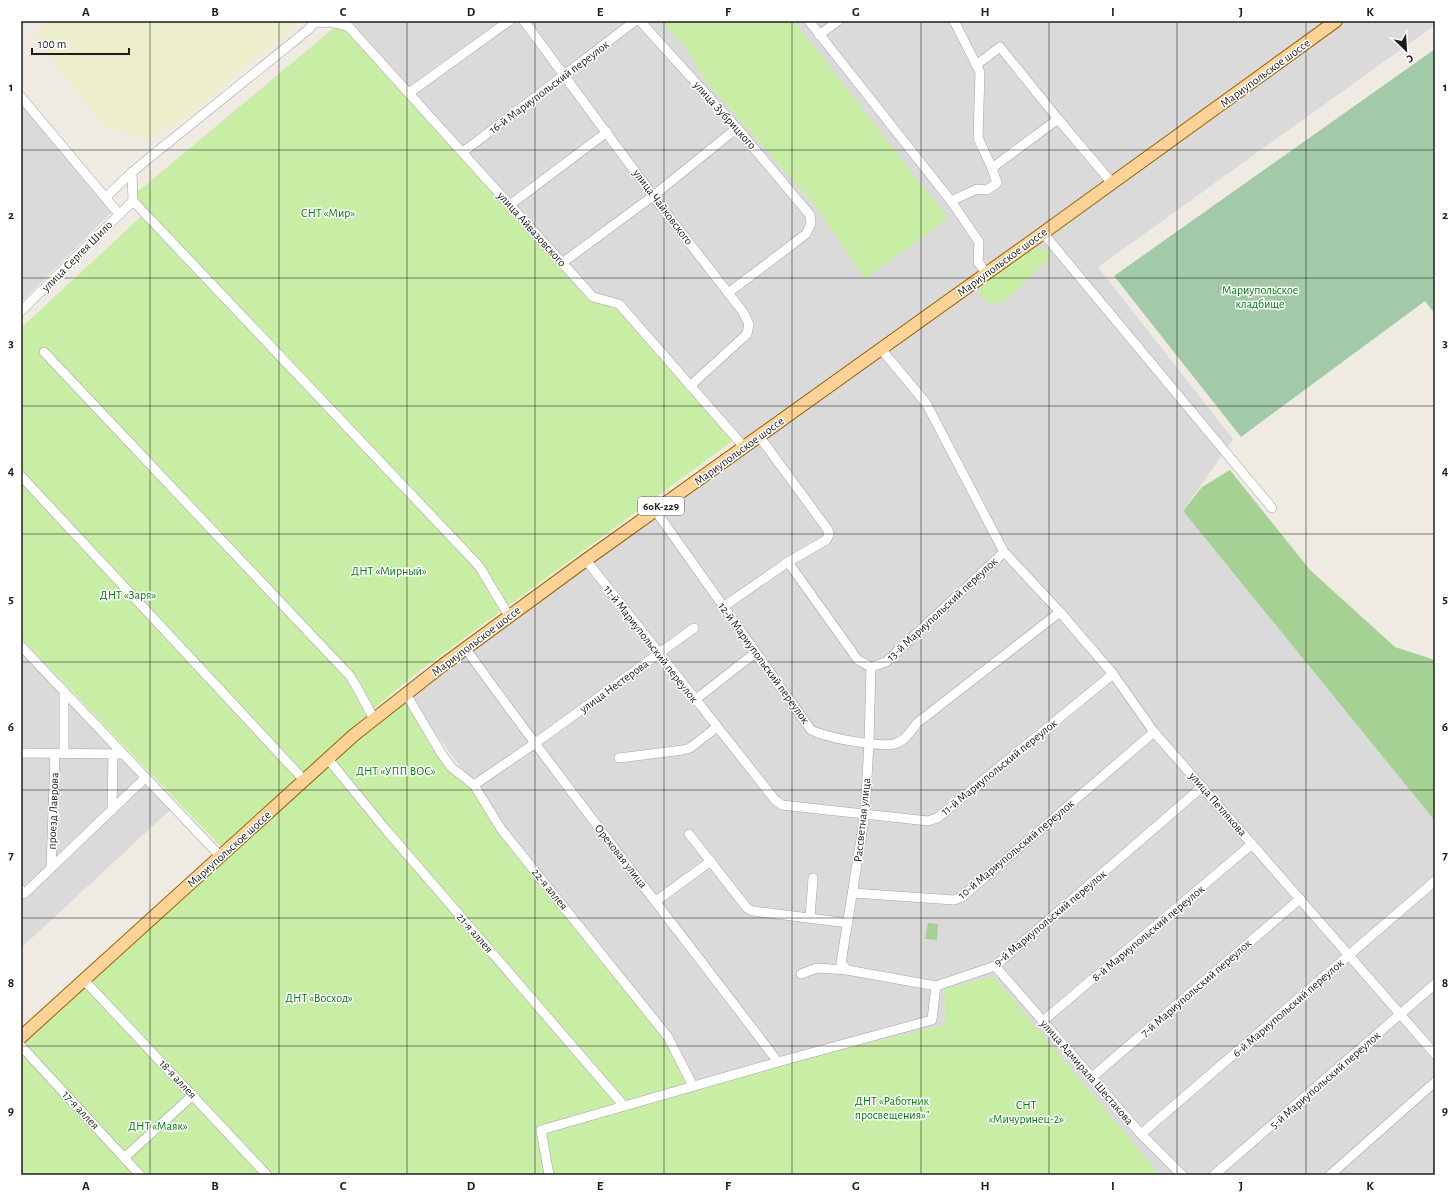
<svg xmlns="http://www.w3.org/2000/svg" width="1456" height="1196" viewBox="0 0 1456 1196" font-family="'Alegreya Sans',sans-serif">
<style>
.residential{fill:#dbdada}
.farmland{fill:#edefcc}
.grass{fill:#c8eda4}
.forest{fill:#a6d194}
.cemetery{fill:#a2c9a8}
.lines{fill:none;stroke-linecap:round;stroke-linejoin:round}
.minor-casing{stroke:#a4a4a4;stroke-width:10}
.major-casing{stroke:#966400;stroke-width:14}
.minor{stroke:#fff;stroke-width:9}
.major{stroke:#ffd297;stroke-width:12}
.grid{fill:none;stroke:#1d1d1d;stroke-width:1;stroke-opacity:0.55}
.labels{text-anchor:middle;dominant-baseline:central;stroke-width:3;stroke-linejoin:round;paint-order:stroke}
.shield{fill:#fff;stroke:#616161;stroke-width:1}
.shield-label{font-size:11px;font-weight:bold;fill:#1d1d1d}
.street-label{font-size:12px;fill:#1d1d1d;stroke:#fff}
.park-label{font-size:12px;fill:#05810f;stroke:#fff}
.neatline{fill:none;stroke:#1d1d1d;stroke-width:1.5}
.grid-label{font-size:13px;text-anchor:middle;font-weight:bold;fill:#1d1d1d}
</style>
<rect width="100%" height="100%" fill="#efebe2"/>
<g class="residential">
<path d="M353,21h1082v4l-337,242 135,172 -50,72 252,310v354h-276l-215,-186 1,36 -252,61 -186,-252 -33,-49 -65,-87 334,-250 -150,-151 -245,-271z"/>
<path d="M21,100l88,108 2,5 -90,89z"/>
<path d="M21,650l150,159 -150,139z"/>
</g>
<path class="farmland" d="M42,21h261l-51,39 -58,53 -50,27 -38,-12 -73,-91 13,-12z"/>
<g class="grass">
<path d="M660,21h134l154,198 -83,60 -51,-75 -107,-121 -23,-38z"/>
<path d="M341,22l251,276 26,7 116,135 -316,232 -46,38 -151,137 -200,-209v-310l126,-117 -12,-17z"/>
<path d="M1037,248l11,2 3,3 -2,6 -45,43 -13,2 -5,-3 -8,-9 2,-6 49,-36z"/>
<path d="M409,698l32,55 31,34 196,250 28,51 79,-23 170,-40 -1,-36 46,-12h4l166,198h-1139v-130l307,-280z"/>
</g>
<g class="forest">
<path d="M1230,470l80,100 85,77 40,13v161l-252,-310 19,-24z"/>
<path d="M928,923l10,1 -1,16 -12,-1z"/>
</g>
<path class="cemetery" d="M1435,49v265l-10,-13 -184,136 -127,-161z"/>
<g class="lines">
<defs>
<g id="minor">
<path d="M524,21l129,175 90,116 6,12 -2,10 -57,52"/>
<path d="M640,21l97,107 73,87 1,9 -5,10 -78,59"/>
<path d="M809,21l142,180 28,41 -1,20 9,12"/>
<path d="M314,23l16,-1 18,4 245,271 26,7 125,143"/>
<path d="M819,35l19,-14"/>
<path d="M976,65l24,-18 58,72 54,64"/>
<path d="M409,93l100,-72"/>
<path d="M21,97l98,117"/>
<path d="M463,152l172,-131"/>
<path d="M992,168l66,-49"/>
<path d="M132,172l1,29 346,365 30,50"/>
<path d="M105,198l27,-26 177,-143 6,-8"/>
<path d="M951,201l26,-12 10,1 10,-7 -5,-15 -14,-30 2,-66 -26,-51"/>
<path d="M510,205l97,-73"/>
<path d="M1043,233l229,275"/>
<path d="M562,263l91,-67 84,-68"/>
<path d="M21,311l112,-110"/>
<path d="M881,349l45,54 78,149 56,60 53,62 41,58 281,322"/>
<path d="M44,352l306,324 9,15 15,28"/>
<path d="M21,476l283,304"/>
<path d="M655,510l156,220c16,8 66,17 83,14 10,-2 17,-13 23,-21l143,-111"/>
<path d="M586,560l189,240 7,5 146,16 9,-3 176,-144"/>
<path d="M788,562l70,98 13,7 15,-5 118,-110"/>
<path d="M723,607l65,-45 38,-22 3,-5 -1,-5 -69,-94"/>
<path d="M21,646l199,210"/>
<path d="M466,649c100,140 208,275 312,413"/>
<path d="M406,694l35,59 10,14 23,18 27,44 167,208 25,49"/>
<path d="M695,700l60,-47"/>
<path d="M21,753l102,1"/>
<path d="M64,754v-62"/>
<path d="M619,758l64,-8 7,-2 27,-21"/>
<path d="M328,759l59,72 237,275"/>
<path d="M474,785l60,-41 160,-116"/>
<path d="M112,810l1,-56"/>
<path d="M689,834l58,74 6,3 95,12"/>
<path d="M51,868l4,-114"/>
<path d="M21,890l3,4 121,-116"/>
<path d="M853,893l101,7 8,-3 192,-165"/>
<path d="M656,901l55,-40"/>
<path d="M810,918l3,-40"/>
<path d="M995,966l146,168 41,41"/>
<path d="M847,970l-6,-7 24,-149 4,-71 2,-76"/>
<path d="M801,974l16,-6 30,2 89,16 59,-20 207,-179"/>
<path d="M84,980l183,195"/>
<path d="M1043,1021l209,-177"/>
<path d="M21,1046l119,129"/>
<path d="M1091,1078l209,-179"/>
<path d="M1141,1134l294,-253"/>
<path d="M124,1158l69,-63"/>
<path d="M549,1175l-8,-45 237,-68 154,-42 4,-34"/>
<path d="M1214,1175l221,-191"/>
<path d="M1330,1175l105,-93"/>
</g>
<path id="major" d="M21,1037l333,-302 89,-70 143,-105 457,-327 293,-212"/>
</defs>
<use href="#minor" class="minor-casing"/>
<use href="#major" class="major-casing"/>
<use href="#minor" class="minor"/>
<use href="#major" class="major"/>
</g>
<path class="grid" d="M150,21v1154M279,21v1154M407,21v1154M535,21v1154M664,21v1154M792,21v1154M921,21v1154M1049,21v1154M1177,21v1154M1306,21v1154M21,150h1414M21,278h1414M21,406h1414M21,534h1414M21,662h1414M21,790h1414M21,918h1414M21,1046h1414"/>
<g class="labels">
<rect class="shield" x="638" y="497" width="46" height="18" rx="3"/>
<g class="shield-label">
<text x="661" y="506">60К-229</text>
</g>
<g class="street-label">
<text transform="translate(1265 73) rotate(-36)">Мариупольское шоссе</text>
<text transform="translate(549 87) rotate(-37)">16-й Мариупольский переулок</text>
<text transform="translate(725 115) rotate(48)">улица Зубрицкого</text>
<text transform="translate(663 207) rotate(53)">улица Чайковского</text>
<text transform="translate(532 229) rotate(48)">улица Айвазовского</text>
<text transform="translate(77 256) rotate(-45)">улица Сергея Шило</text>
<text transform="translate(1002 262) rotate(-36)">Мариупольское шоссе</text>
<text transform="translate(739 451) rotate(-36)">Мариупольское шоссе</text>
<text transform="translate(942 609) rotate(-43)">13-й Мариупольский переулок</text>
<text transform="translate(476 641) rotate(-37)">Мариупольское шоссе</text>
<text transform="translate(651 644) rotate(52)">11-й Мариупольский переулок</text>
<text transform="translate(764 663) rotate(54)">12-й Мариупольский переулок</text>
<text transform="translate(614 686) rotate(-36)">улица Нестерова</text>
<text transform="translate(999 767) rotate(-39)">11-й Мариупольский переулок</text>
<text transform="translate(1218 804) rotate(49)">улица Петлякова</text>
<text transform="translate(53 811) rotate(-88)">проезд Лаврова</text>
<text transform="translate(862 820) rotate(-84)">Рассветная улица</text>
<text transform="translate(229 849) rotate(-42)">Мариупольское шоссе</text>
<text transform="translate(1016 849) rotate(-40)">10-й Мариупольский переулок</text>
<text transform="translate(621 856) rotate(52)">Ореховая улица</text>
<text transform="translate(550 889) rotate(51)">22-я аллея</text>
<text transform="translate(1050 918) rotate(-40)">9-й Мариупольский переулок</text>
<text transform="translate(475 933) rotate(49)">21-я аллея</text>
<text transform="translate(1148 933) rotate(-40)">8-й Мариупольский переулок</text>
<text transform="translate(1196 988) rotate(-41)">7-й Мариупольский переулок</text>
<text transform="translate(1288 1008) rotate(-41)">6-й Мариупольский переулок</text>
<text transform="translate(1087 1072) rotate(49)">улица Адмирала Шестакова</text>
<text transform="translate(178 1079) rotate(47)">18-я аллея</text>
<text transform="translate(1325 1080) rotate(-41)">5-й Мариупольский переулок</text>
<text transform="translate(81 1110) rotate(47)">17-я аллея</text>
</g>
<g class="park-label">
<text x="328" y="213">СНТ «Мир»</text>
<text x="1260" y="290">Мариупольское<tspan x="1260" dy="14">кладбище</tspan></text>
<text x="389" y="571">ДНТ «Мирный»</text>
<text x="128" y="595">ДНТ «Заря»</text>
<text x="396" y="771">ДНТ «УПП ВОС»</text>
<text x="319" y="998">ДНТ «Восход»</text>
<text x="892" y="1101">ДНТ «Работник<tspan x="892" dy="14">просвещения»"</tspan></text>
<text x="1026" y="1105">СНТ<tspan x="1026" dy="14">«Мичуринец-2»</tspan></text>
<text x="158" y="1126">ДНТ «Маяк»</text>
</g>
</g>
<rect width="1456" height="1196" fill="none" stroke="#ffffff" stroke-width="44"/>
<g transform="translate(1406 50) rotate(155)" stroke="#ffffff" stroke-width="3" paint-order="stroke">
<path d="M0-3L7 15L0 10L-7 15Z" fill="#1d1d1d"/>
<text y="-6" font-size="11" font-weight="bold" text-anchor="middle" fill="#1d1d1d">С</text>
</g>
<path d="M32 48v6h97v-6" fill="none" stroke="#1d1d1d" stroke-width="2"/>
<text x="38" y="48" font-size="12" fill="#1d1d1d" stroke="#ffffff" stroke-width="3" paint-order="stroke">100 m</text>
<rect x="22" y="22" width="1412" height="1152" class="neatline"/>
<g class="grid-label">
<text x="86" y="16">A</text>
<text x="215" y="16">B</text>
<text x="343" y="16">C</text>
<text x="471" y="16">D</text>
<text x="600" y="16">E</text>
<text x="728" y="16">F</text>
<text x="856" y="16">G</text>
<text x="985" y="16">H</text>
<text x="1113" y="16">I</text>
<text x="1241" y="16">J</text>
<text x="1370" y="16">K</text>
<text x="11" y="91">1</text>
<text x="1445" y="91">1</text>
<text x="11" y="219">2</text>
<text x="1445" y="219">2</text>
<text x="11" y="347">3</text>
<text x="1445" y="347">3</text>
<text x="11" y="475">4</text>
<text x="1445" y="475">4</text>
<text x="11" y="603">5</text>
<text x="1445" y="603">5</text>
<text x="11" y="731">6</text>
<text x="1445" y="731">6</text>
<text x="11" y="859">7</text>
<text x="1445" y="859">7</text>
<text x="11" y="987">8</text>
<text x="1445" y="987">8</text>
<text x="11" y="1115">9</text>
<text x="1445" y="1115">9</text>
<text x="86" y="1190">A</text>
<text x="215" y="1190">B</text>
<text x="343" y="1190">C</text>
<text x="471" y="1190">D</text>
<text x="600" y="1190">E</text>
<text x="728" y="1190">F</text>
<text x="856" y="1190">G</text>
<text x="985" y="1190">H</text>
<text x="1113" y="1190">I</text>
<text x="1241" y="1190">J</text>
<text x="1370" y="1190">K</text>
</g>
</svg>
